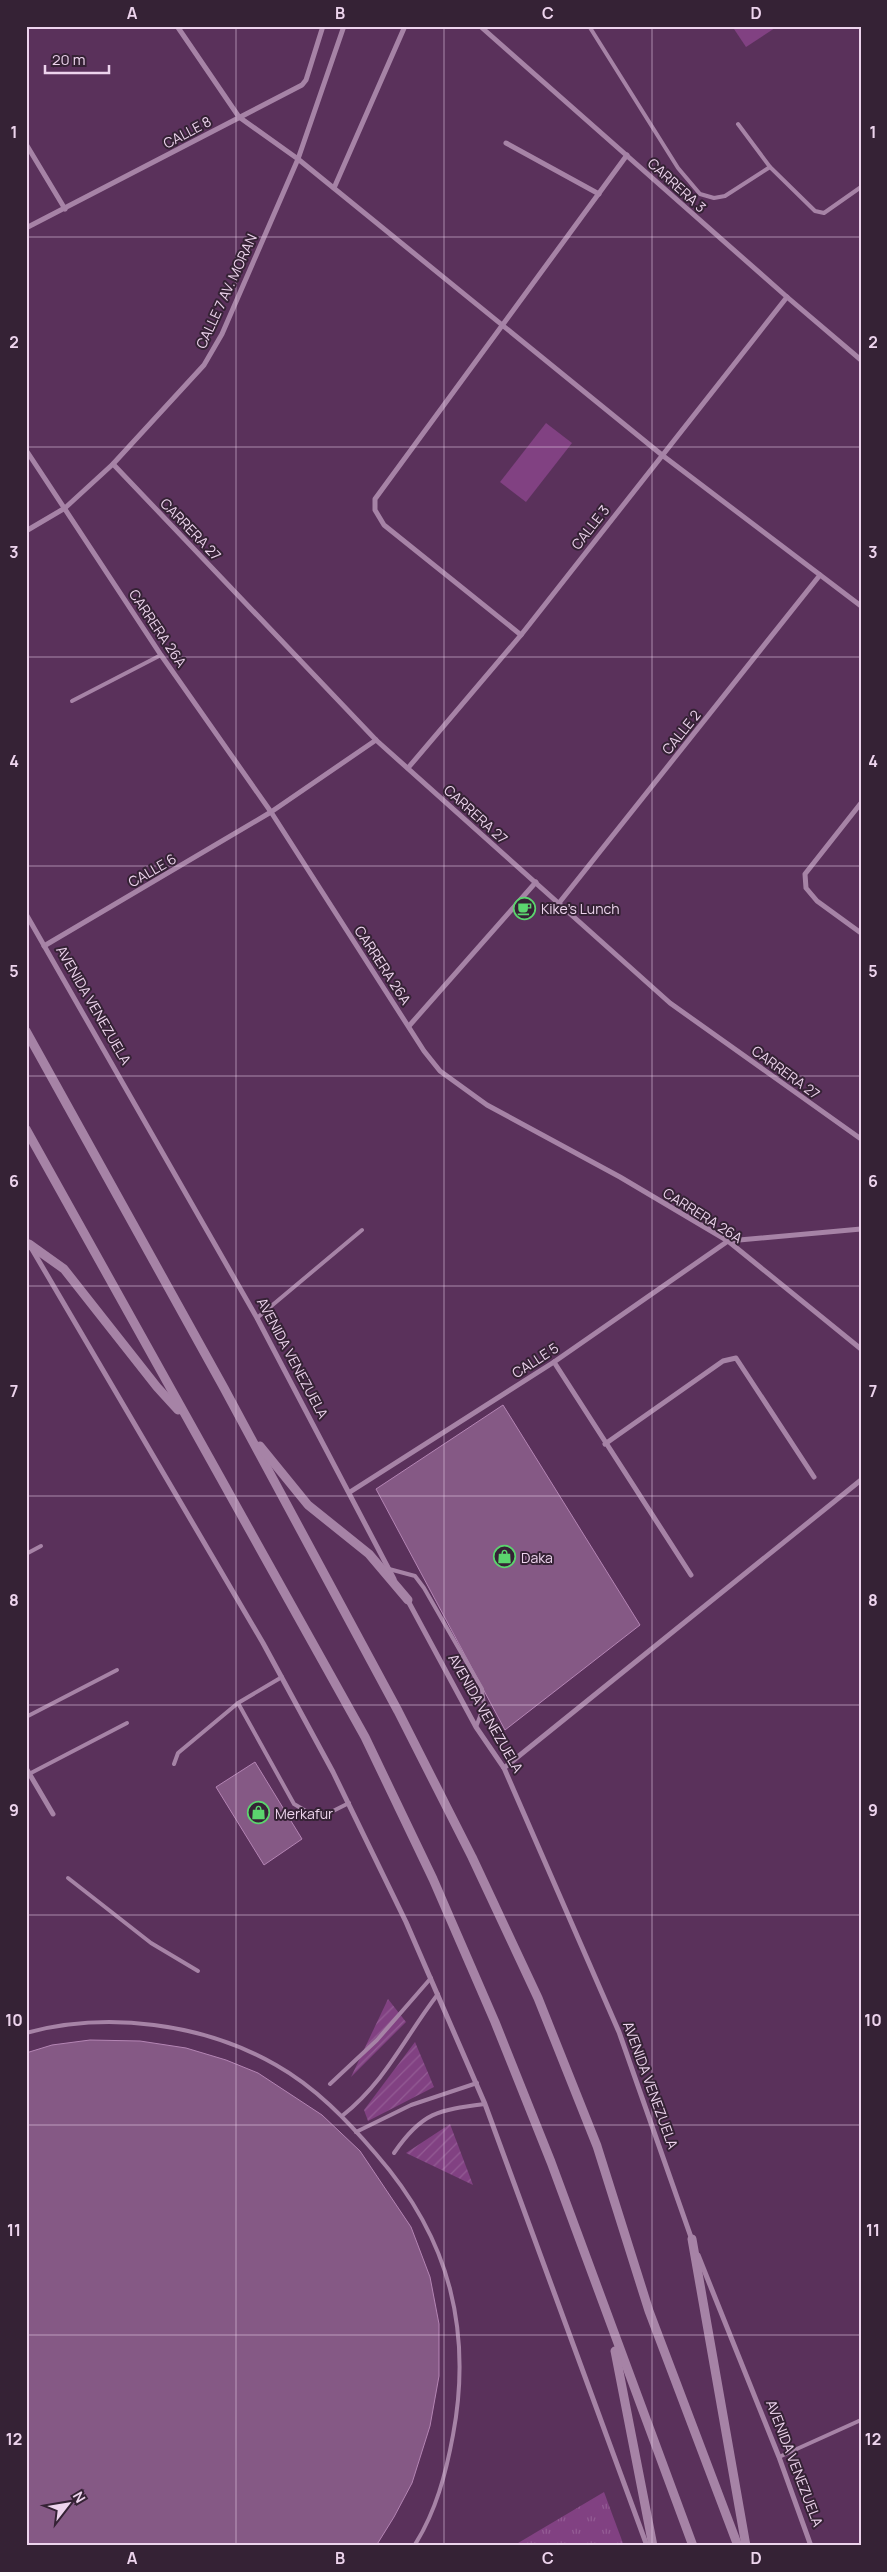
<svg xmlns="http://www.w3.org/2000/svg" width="887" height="2572" viewBox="0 0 887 2572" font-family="Manrope,sans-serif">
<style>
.grass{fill:url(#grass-tufts)}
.garden{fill:url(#garden-furrows)}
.pitch{fill:#814182}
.building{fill:#855985;stroke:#b485b4}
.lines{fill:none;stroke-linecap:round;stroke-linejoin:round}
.service{stroke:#a683a6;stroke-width:4}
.minor{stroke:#a683a6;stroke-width:5}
.tertiary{stroke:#a683a6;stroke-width:9}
.grid{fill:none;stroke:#edd4ed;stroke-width:1;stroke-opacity:0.55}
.labels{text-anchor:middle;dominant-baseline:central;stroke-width:4;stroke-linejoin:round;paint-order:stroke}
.street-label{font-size:14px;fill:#edd4ed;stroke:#352235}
.poi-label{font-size:14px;fill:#edd4ed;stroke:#352235;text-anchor:start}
.neatline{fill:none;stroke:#edd4ed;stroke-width:2}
.grid-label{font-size:16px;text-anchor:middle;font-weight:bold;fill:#edd4ed}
</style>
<defs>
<pattern id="grass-tufts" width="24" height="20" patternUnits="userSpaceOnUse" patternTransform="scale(1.25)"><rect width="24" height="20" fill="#814182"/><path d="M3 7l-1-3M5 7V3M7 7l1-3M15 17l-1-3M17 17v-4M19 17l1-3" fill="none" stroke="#935c94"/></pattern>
<pattern id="garden-furrows" width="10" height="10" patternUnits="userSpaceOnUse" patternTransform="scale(1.25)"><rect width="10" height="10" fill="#814182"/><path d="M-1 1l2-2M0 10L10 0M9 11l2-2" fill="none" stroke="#935c94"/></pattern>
</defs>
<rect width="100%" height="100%" fill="#5a315b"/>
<path class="grass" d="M604,2492l20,54h-111z"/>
<g class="garden">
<path d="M388,1999l18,23 -55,55z"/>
<path d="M415,2042l19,45 -66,34 -4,-11z"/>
<path d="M450,2124l23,61 -67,-32z"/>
</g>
<g class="pitch">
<path d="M732,26h46l-32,21z"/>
<path d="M546,423l26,20 -46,59 -26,-20z"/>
</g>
<g class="building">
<path d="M503,1405l137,220 -135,105 -129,-241z"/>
<path d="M255,1762l47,77 -38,26 -48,-78z"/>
<path d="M90,2040l50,1 46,7 40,12 32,13 64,42 38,36 51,76 19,50 9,47v52l-9,50 -18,57 -18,34 -18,29h-350v-493l26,-8z"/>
</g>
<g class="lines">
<g class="service">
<path d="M589,26l89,142 22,26 14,4 11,-2 45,-29"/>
<path d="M738,124l32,43 45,44 9,2 37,-26"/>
<path d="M72,701l89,-46"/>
<path d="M257,1318l105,-88"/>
<path d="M26,1554l15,-8"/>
<path d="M389,1569l26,7 9,12 58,101 2,17 -8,21"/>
<path d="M238,1703l56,101 17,10h16l22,-11"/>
<path d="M26,1717l91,-47"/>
<path d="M174,1764l4,-11 60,-50 44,-26"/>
<path d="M29,1774l98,-51"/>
<path d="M68,1878l83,65 47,28"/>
<path d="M26,2033c81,-22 177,-10 250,32 39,22 71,55 100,89 34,39 61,84 74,135 12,47 12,98 3,146 -7,38 -17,77 -39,111"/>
<path d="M330,2084l47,-44 54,-62"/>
<path d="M342,2116c45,-36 62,-78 96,-122"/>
<path d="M356,2132l55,-27 66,-22"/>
<path d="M394,2153c28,-41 44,-43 91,-49"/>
<path d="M779,2457l82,-37"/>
</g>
<g class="minor">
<path d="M177,26l62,91 59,42 364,296 199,151"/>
<path d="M480,26l307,271 74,63"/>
<path d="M506,143l93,51"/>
<path d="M26,144l39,65"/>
<path d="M334,188l71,-162"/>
<path d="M26,228l276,-143 4,-5 17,-54"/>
<path d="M26,450l135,205 110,157 153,239 16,20 47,34 133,72 108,64 133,108"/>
<path d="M113,464l263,276 294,263 191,136"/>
<path d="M26,531l39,-23 48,-44 91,-99 18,-31 76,-175 46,-133"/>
<path d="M521,635l-137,-110 -9,-15v-11l252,-344"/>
<path d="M408,768l113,-133 266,-338"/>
<path d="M861,803l-56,71 1,14 11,13 44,32"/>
<path d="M559,903l261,-328"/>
<path d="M26,914l231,404 137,261"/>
<path d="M44,946l227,-134 105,-72"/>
<path d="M409,1026l127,-144"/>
<path d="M26,1239l237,404 70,129 73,150 79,182 162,442"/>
<path d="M554,1362l137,213"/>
<path d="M605,1444l118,-83 13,-3 78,119"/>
<path d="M350,1492l204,-130 174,-121 133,-12"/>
<path d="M407,1599l69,128 28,41 115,264 73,208"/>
<path d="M26,1768l27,46"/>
<path d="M504,1768l357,-288"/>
<path d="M698,2255l81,202 32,89"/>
</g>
<g class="tertiary">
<path d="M26,1031l198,357 174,323 74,146 66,141 59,148 52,165 89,235"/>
<path d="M26,1129l339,608 68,142 62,143 56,140 142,384"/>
<path d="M29,1244l35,25 93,118 21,23"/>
<path d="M260,1446l48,59 61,49 39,46"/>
<path d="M692,2239l54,307"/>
<path d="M615,2351l38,195"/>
</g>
</g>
<path class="grid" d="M236,26v2520M444,26v2520M652,26v2520M26,237h835M26,447h835M26,657h835M26,866h835M26,1076h835M26,1286h835M26,1496h835M26,1705h835M26,1915h835M26,2125h835M26,2335h835"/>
<defs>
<symbol id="cafe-ring" viewBox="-11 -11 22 22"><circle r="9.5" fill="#352235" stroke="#5bd56e" stroke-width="1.5"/><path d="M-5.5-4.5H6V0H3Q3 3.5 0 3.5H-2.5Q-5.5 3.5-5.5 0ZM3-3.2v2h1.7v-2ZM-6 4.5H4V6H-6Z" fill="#5bd56e"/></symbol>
<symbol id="shop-ring" viewBox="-11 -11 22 22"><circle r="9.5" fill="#352235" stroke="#5bd56e" stroke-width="1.5"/><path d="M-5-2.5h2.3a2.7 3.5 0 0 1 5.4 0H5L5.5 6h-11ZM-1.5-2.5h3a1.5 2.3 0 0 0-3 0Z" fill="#5bd56e"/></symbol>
</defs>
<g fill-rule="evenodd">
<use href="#cafe-ring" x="512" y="896" width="25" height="25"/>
<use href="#shop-ring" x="492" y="1544" width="25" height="25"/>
<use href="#shop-ring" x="246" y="1800" width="25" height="25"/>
</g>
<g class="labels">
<g class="street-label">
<text transform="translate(187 132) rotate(-28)">CALLE 8</text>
<text transform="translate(677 185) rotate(42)">CARRERA 3</text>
<text transform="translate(226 291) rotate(-65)">CALLE 7 AV. MORAN</text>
<text transform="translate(590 527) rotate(-52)">CALLE 3</text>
<text transform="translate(191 529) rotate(46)">CARRERA 27</text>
<text transform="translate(158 628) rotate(56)">CARRERA 26A</text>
<text transform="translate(681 732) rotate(-51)">CALLE 2</text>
<text transform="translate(476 814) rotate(42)">CARRERA 27</text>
<text transform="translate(152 870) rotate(-30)">CALLE 6</text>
<text transform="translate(383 965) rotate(57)">CARRERA 26A</text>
<text transform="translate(94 1005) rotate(60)">AVENIDA VENEZUELA</text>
<text transform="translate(786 1072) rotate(36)">CARRERA 27</text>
<text transform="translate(703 1215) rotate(32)">CARRERA 26A</text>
<text transform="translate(293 1358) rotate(62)">AVENIDA VENEZUELA</text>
<text transform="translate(535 1360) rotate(-33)">CALLE 5</text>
<text transform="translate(486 1713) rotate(60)">AVENIDA VENEZUELA</text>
<text transform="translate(651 2085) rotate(70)">AVENIDA VENEZUELA</text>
<text transform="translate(795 2463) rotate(69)">AVENIDA VENEZUELA</text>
</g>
<g class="poi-label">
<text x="541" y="908">Kike's Lunch</text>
<text x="521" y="1557">Daka</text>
<text x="275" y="1813">Merkafur</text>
</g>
</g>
<rect width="887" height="2572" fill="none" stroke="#352235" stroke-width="55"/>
<g transform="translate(68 2504) rotate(59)" stroke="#352235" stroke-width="4" paint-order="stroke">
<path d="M0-4L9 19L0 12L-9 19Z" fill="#edd4ed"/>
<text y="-8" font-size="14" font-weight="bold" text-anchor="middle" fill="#edd4ed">N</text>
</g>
<path d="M45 65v8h64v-8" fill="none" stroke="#edd4ed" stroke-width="2.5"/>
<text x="52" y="65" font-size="15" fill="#edd4ed" stroke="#352235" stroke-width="4" paint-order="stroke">20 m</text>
<rect x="28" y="28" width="832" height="2516" class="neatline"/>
<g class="grid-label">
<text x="132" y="19">A</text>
<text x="340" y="19">B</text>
<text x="548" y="19">C</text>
<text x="756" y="19">D</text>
<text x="14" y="138">1</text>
<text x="873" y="138">1</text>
<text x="14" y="348">2</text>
<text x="873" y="348">2</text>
<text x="14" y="558">3</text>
<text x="873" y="558">3</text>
<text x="14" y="767">4</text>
<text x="873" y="767">4</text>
<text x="14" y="977">5</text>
<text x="873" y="977">5</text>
<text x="14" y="1187">6</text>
<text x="873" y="1187">6</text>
<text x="14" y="1397">7</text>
<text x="873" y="1397">7</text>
<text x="14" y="1606">8</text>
<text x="873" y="1606">8</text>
<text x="14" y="1816">9</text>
<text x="873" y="1816">9</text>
<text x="14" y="2026">10</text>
<text x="873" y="2026">10</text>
<text x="14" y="2236">11</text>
<text x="873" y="2236">11</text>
<text x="14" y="2445">12</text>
<text x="873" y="2445">12</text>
<text x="132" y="2564">A</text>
<text x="340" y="2564">B</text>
<text x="548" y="2564">C</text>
<text x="756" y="2564">D</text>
</g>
</svg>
